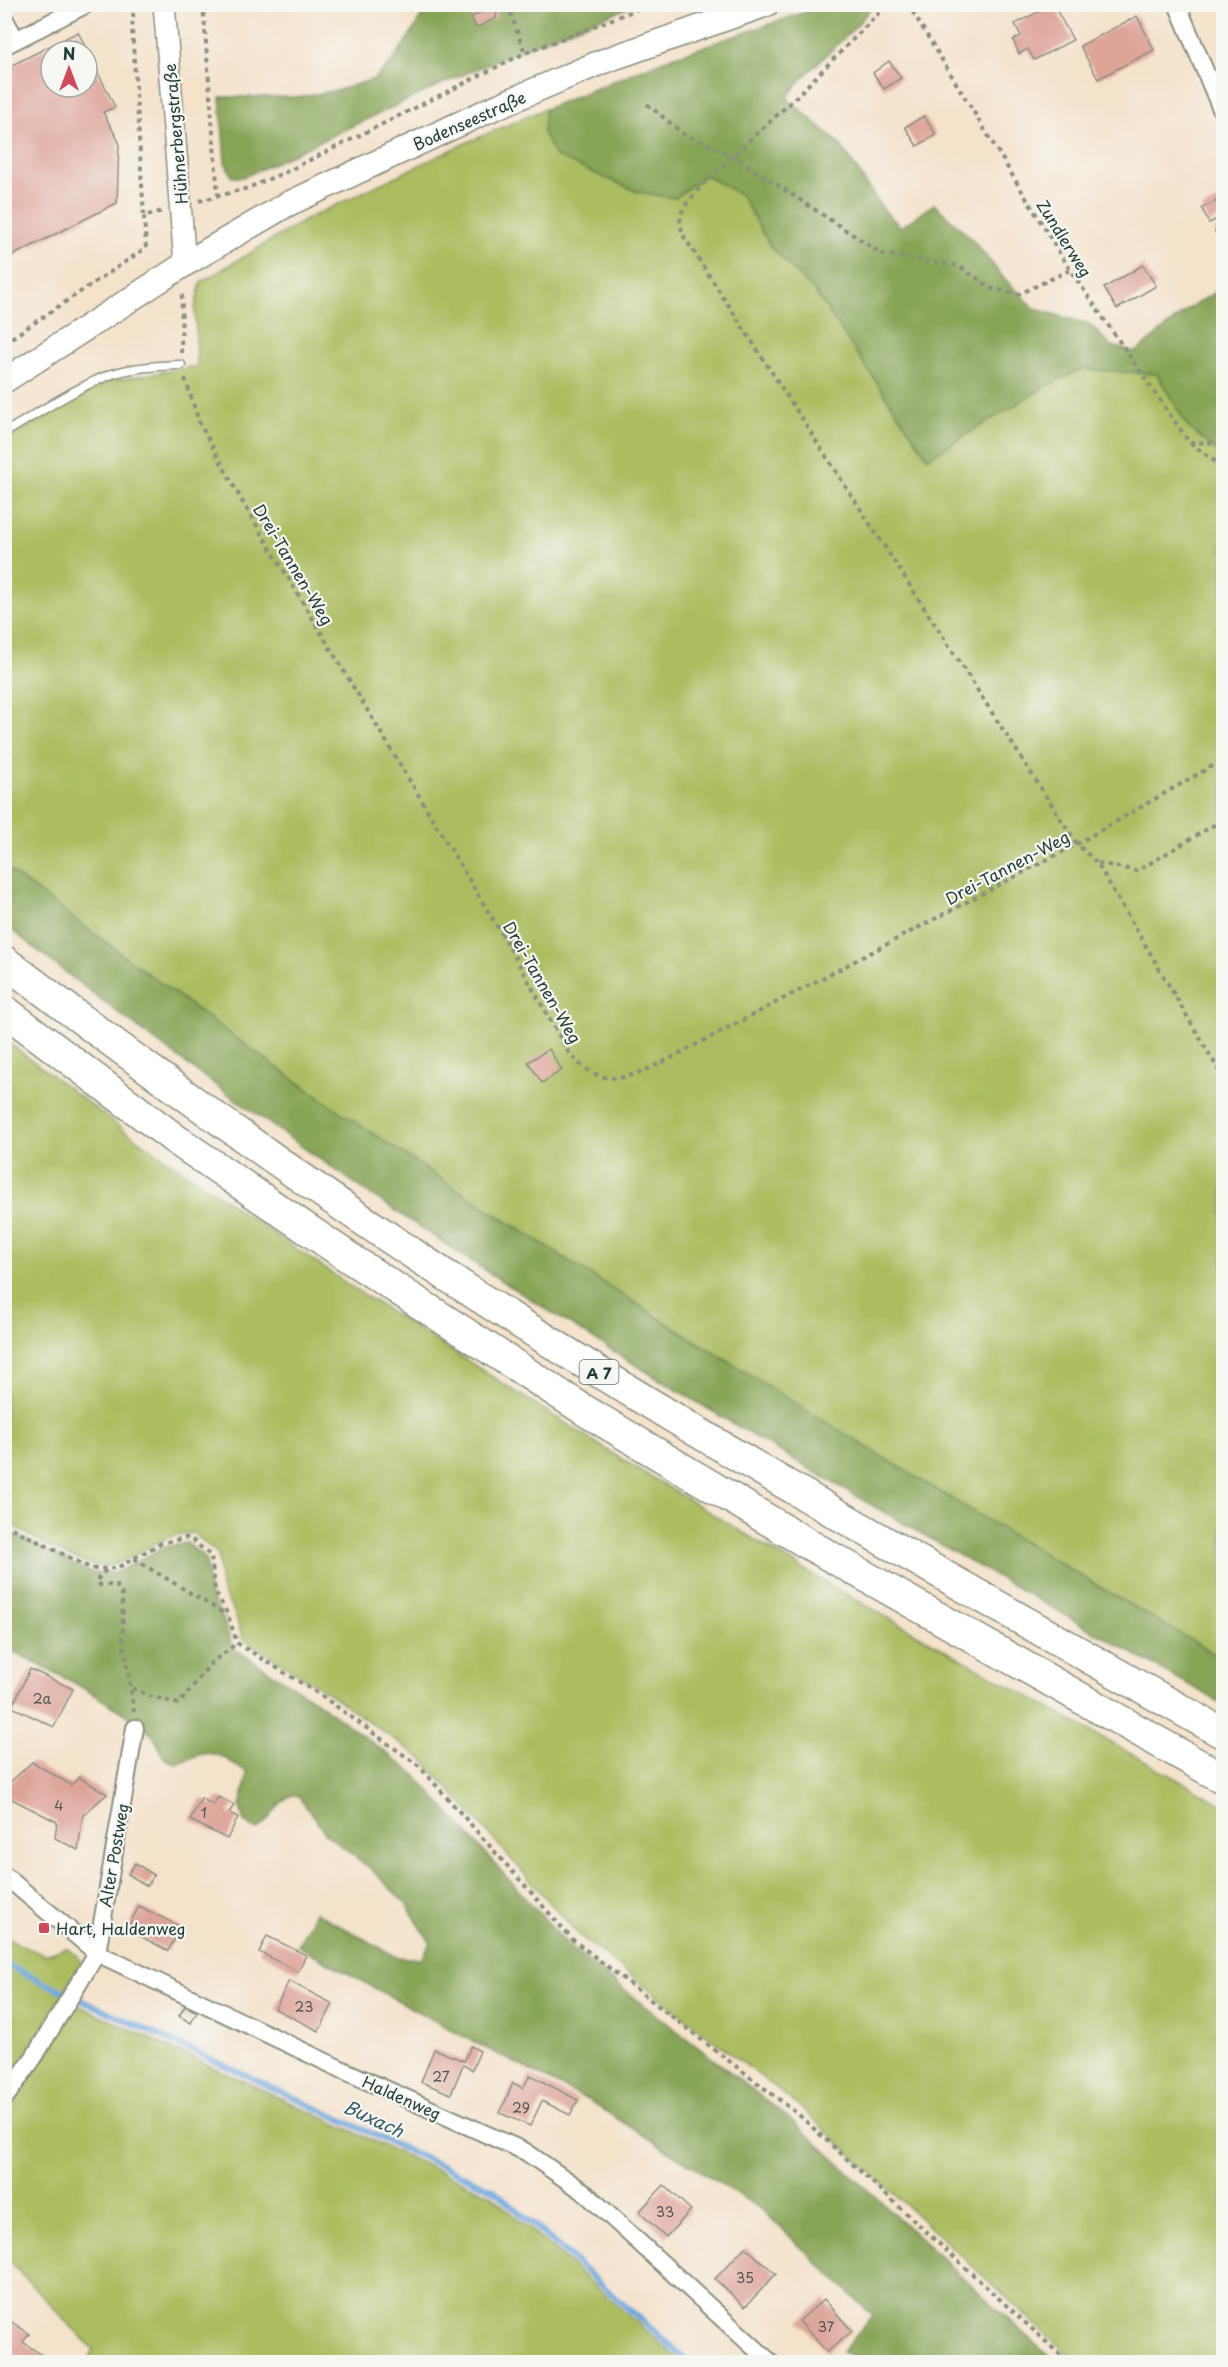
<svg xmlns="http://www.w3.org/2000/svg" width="1228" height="2367" viewBox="0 0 1228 2367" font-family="'Playpen Sans',sans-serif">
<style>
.green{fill:#abbd61;stroke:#657d4a;stroke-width:1.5}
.forest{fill:#88a457;stroke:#547046;stroke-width:1.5}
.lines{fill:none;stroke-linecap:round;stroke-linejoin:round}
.stream{stroke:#6ea7dd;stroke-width:6}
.building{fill:#dea49a;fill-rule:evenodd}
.service-casing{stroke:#8a907f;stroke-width:11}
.minor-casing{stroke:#8a907f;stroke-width:20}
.tertiary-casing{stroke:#8a907f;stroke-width:24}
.secondary-casing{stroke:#8a907f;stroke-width:27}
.motorway-casing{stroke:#8a907f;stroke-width:33}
.path{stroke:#8a907f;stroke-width:4;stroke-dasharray:4.5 4.5;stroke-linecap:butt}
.service{stroke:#fff;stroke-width:8}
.minor{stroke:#fff;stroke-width:16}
.tertiary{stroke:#fff;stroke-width:21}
.secondary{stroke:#fff;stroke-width:24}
.motorway{stroke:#fff;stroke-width:30}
.poi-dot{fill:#d1495b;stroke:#f6f6f2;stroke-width:2}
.labels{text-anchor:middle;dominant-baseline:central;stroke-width:4.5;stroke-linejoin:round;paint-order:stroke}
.number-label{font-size:14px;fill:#4f574e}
.shield{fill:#f6f6f2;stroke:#60746d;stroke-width:1.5}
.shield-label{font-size:15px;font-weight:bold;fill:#1f3d34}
.street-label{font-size:16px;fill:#1f3d34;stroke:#f6f6f2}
.poi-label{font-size:16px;fill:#1f3d34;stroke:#f6f6f2;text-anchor:start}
.water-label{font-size:18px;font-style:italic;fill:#375d67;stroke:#f6f6f2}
</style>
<rect width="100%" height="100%" fill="#f6f6f2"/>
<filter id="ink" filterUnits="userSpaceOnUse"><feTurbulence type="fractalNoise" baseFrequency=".0167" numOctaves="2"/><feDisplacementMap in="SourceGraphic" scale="12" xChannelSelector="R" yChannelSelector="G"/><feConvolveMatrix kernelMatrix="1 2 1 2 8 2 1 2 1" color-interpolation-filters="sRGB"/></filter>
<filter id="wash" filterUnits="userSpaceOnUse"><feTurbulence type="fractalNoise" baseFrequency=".008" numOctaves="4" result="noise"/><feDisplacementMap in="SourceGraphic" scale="24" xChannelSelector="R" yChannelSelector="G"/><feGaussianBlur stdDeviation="1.35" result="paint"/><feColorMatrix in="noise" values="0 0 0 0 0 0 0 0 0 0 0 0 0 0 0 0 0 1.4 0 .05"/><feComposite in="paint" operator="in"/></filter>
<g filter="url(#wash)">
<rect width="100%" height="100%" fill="#f4e2ca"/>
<g class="green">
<path d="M545,109l-2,23 13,24 82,36 37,6 30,-23 36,20 30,52 45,46 112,165 116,-71 38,-18 75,5 32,54 34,28v1203c-196,-114 -390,-230 -581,-352 -105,-66 -210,-133 -313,-203 -110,-76 -217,-157 -324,-237l-1,-426 62,-38 44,-22 87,-15 -2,-59 6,-25 108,-64 159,-76z"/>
<path d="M5,1040l123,93 225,155 265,169 215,130 390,218v557h-147l-275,-254 -222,-173 -157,-176 -101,-71 -78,-49 -8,-25 -14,-25 -3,-35 -25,-21c-36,1 -50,23 -80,32 -26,9 -84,-31 -108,-44z"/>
<path d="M5,1936l17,10 23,9 21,-7 12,8 3,7 -43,74 -33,49z"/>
<path d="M75,2004l416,191 191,167h-595l6,-13 -88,-92v-143l36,-52z"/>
</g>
<g class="forest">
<path d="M426,5h209l-94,36 -99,43 -198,93h-12l-7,-15 -5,-65h81l38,-7 35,-11 18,-17 24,-36z"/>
<path d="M826,5h47c-25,36 -63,59 -86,93l54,47 41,63 19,19 33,-23 36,33 32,39 33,33 54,15 23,22 24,6 52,-43 35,-22v169l-34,-28 -32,-54 -75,-5 -38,18 -116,71 -112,-165 -45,-46 -30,-52 -36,-20 -30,23 -37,-6 -83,-36 -12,-24 2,-23 119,-49z"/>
<path d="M4,867c108,80 215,161 325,237 107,73 216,142 325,211 188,119 377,233 569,344v45c-198,-111 -398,-223 -592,-342 -217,-132 -427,-279 -626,-437z"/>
<path d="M4,1529l88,44 26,-1 45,-25 24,-4 19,16 4,36 13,24 10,29 83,53 96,71 158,175 225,176 260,239h-188l-25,-10 31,-36 -112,-107 -175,-110 -120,-61 -168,-92 17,-34 82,45 25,2 8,-17 -23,-37 -34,-34 -47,-37 -27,-37 -7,-2c-16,7 -21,27 -36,35l-12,-8 -4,-16 7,-28v-6c-13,-7 -29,-22 -44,-18 -9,2 -18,7 -28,10l-11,-6 -11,-23 -29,-22 -46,-28 -73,-38z"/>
</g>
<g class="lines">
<path class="stream" d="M4,1964l490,226 195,172"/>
</g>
<g id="blocks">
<g class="building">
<path d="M1053,4l20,36 -39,20 -6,-11 -9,5 -6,-14 8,-4 -6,-12z"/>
<path d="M490,8l7,3 -1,7 -20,10 -5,-11z"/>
<path d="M1137,16l17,34 -56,29 -18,-33z"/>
<path d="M78,32l37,75 -12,5 16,30 -2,61 -113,57v-191zM51,51h36v36h-36z"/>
<path d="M889,61l12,17 -17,11 -11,-16z"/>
<path d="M924,116l12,19 -19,11 -12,-19z"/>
<path d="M1224,197v19l-15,7 -7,-15z"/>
<path d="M1224,227v22l-9,-18z"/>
<path d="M1143,265l13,21 -39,23 -13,-21z"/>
<path d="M549,1049l13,21 -20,13 -14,-21z"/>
<path d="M30,1669l43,20 -19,38 -42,-20z"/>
<path d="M32,1762l39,23 8,-8 28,17 -24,21 -5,35 -23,-12 2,-16 -53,-27v-7z"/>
<path d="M218,1797l16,8 -5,8 9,4 -11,22 -37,-19 11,-22 12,7z"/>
<path d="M135,1863l19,12 -7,11 -19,-12z"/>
<path d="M139,1906l42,21 -13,24 -41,-22z"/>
<path d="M267,1936l39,19 -8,17 -39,-20z"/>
<path d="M289,1981l44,23 -14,27 -44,-22z"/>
<path d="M185,2006l12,6 -6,11 -12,-7z"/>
<path d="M471,2046l9,5 -8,19 -9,-5 -12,29 -30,-12 13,-33 30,12z"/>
<path d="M530,2075l48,25 -8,15 -28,-14 -12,25 -30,-13 13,-30 10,5z"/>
<path d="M664,2185l27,25 -25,27 -27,-25z"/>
<path d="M745,2247l31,27 -31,33 -30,-28z"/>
<path d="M824,2299l28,32 -25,21 -28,-31z"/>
<path d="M12,2322l17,12 -6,8 29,20h-45l5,-7 -8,-5v-17z"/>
</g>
</g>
</g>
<g filter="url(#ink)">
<use href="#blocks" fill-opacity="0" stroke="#8a907f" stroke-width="1.5"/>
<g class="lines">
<defs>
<path id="service" d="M4,433c35,-20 70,-45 108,-59 21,-7 47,-8 69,-9"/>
<g id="minor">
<path d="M1177,4l47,112"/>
<path d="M4,18l12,22"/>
<path d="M4,46l83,-42"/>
<path d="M4,1875l93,78 248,118 181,81 58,40 186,170"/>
<path d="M4,2099l30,-42 63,-104 38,-225"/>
</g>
<path id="tertiary" d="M164,4l21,260"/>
<path id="secondary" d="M4,381l181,-117 101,-59 203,-95 112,-48 166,-58"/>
<g id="motorway">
<path d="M4,961c153,116 308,228 469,332 244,157 498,298 751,441"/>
<path d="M4,1010l171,129 179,122 230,149 226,135 414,234"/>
</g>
</defs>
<use href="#service" class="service-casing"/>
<use href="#minor" class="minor-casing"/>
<use href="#tertiary" class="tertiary-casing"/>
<use href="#secondary" class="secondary-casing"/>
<use href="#motorway" class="motorway-casing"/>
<g class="path">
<path d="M134,4l-2,24 12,188"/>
<path d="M203,4l15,192"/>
<path d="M507,4l18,49"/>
<path d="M884,4l-7,11 -88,89 -83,77 -23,27 -3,14 3,13 394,609 20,19 127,216"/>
<path d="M908,4l162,266 119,172 35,26"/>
<path d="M647,104l38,31 47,20 150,99 77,12 33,23 27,5 51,-24"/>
<path d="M199,201l49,-13 40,-17 237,-118 126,-49"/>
<path d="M4,343l142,-95 -2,-32 19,-5"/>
<path d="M181,353l1,-62"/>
<path d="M185,378l14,44 43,79 262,437 65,115c33,38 58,26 98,7l410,-216 147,-85"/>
<path d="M1190,442l34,1"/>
<path d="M1098,863l39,8 87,-52"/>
<path d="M4,1524l88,45 25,-1 44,-25 28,-6 22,19 4,35 13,24 9,28 85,53 97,70 154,174 226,175 269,247"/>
<path d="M134,1559l93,56"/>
<path d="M106,1570l-10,11 4,4h16l6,10 1,44 11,73"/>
<path d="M132,1688l18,8 29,8 32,-41 26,-20"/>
</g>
<use href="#service" class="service"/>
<use href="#minor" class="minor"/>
<use href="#tertiary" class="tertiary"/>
<use href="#secondary" class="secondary"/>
<use href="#motorway" class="motorway"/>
</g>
</g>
<rect class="poi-dot" x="38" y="1922" width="12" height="12" rx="3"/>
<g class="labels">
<g class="number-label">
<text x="42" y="1698">2a</text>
<text x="59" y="1805">4</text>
<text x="204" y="1812">1</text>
<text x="304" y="2006">23</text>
<text x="441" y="2076">27</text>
<text x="521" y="2107">29</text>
<text x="665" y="2211">33</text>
<text x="745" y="2277">35</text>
<text x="826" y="2326">37</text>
</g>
<rect class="shield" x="579.5" y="1360" width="39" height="24" rx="4.5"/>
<g class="shield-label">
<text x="599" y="1372">A 7</text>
</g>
<g class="street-label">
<text transform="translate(469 120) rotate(-24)">Bodenseestraße</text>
<text transform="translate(175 134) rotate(-95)">Hühnerbergstraße</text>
<text transform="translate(1065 238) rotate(58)">Zundlerweg</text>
<text transform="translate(294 564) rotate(59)">Drei-Tannen-Weg</text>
<text transform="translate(1007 867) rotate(-28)">Drei-Tannen-Weg</text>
<text transform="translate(543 982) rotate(60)">Drei-Tannen-Weg</text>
<text transform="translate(113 1855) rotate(-80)">Alter Postweg</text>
<text transform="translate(402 2097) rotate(24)">Haldenweg</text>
</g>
<g class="poi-label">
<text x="56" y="1928">Hart, Haldenweg</text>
</g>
<g class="water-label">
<text transform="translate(374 2118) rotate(25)">Buxach</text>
</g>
</g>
<rect width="1228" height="2367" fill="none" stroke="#f6f6f2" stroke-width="24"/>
<g transform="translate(69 69)"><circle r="28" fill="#f6f6f2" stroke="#a0aca6" stroke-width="1.5"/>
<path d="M0-4.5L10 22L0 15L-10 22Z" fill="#d1495b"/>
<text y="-9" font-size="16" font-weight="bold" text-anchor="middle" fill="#1f3d34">N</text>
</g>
</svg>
